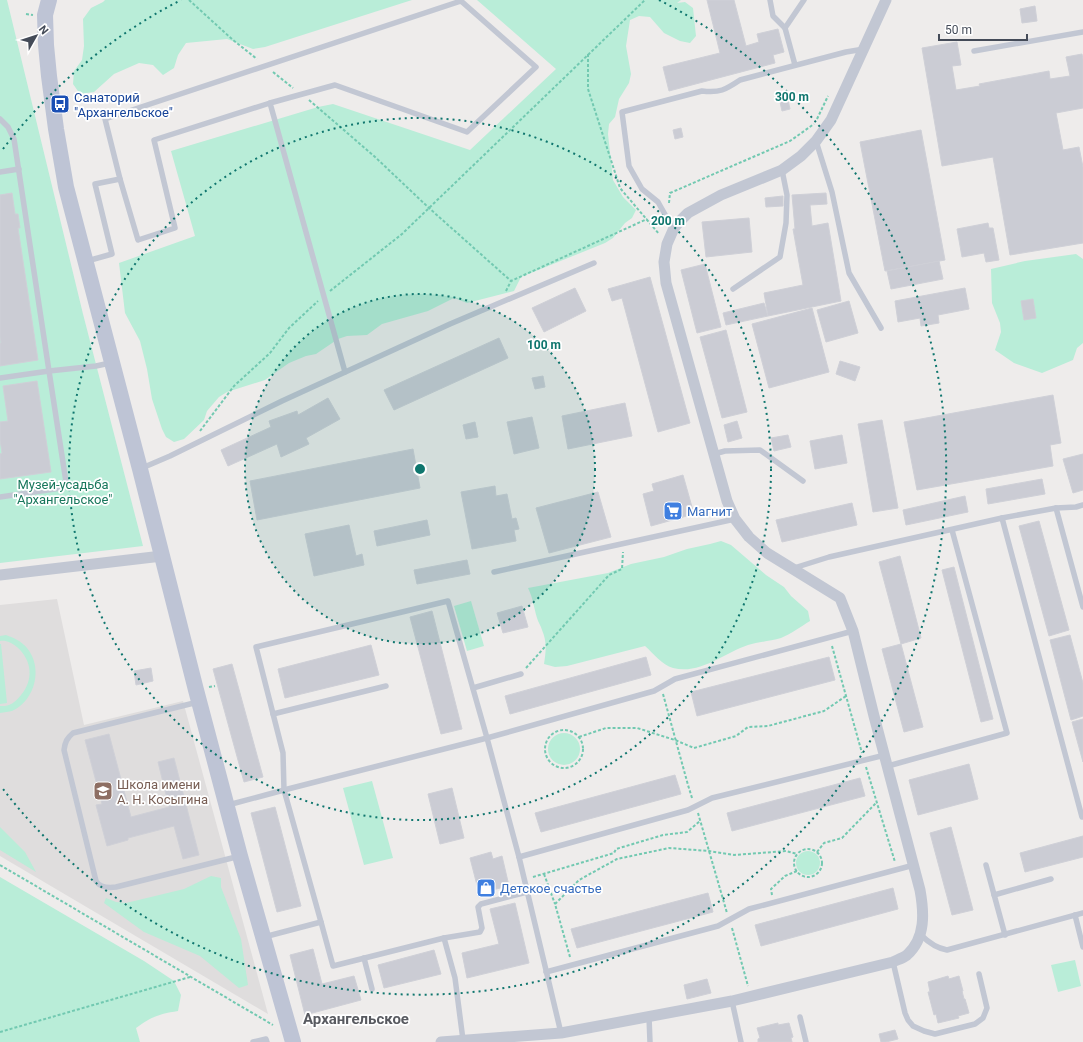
<svg xmlns="http://www.w3.org/2000/svg" width="1083" height="1042" viewBox="0 0 1083 1042" font-family="Roboto,sans-serif">
<style>
.education{fill:#dfdddd}
.green{fill:#b9edd8}
.building{fill:#cbccd4;stroke:#cfd0d7}
.lines{fill:none;stroke-linecap:round;stroke-linejoin:round}
.path{stroke:#72c9b1;stroke-width:2;stroke-dasharray:3 2;stroke-linecap:butt}
.lane{stroke:#c2c7d3;stroke-width:5.5}
.street{stroke:#c2c7d3;stroke-width:11}
.secondary{stroke:#bec4d5;stroke-width:16}
.ring{fill:none;stroke:#0f766e;stroke-width:2;stroke-dasharray:2 4}
.labels{text-anchor:middle;dominant-baseline:central;stroke-width:3.5;stroke-linejoin:round;paint-order:stroke}
.transit-label{font-size:13px;fill:#164399;stroke:#fff;text-anchor:start}
.park-label{font-size:13px;fill:#18775c;stroke:#fff}
.shop-label{font-size:13px;fill:#366cbe;stroke:#fff;text-anchor:start}
.education-label{font-size:13px;fill:#785e54;stroke:#fff;text-anchor:start}
.quarter-label{font-size:15px;font-weight:bold;fill:#585a60;stroke:#fff}
.centre{fill:#0f766e;stroke:#fff;stroke-width:2}
.ring-label{font-size:12px;text-anchor:middle;font-weight:bold;fill:#0f766e;stroke:#fff;stroke-width:3.5;stroke-linejoin:round;paint-order:stroke}
</style>
<rect width="100%" height="100%" fill="#eeeceb"/>
<path class="education" d="M57,599l27,126 99,-24 85,313 -268,-158v-251z"/>
<g class="green">
<path d="M0,0h7l76,314 60,232 -143,17z"/>
<path d="M105,0h307l-147,47 -12,2 -26,-10 -41,4 -8,12 -4,13 -11,7 -10,-10 -14,-2 -25,11 -20,18 -14,2 -7,-10 1,-13 8,-11 2,-14 -1,-27 8,-11 12,-6z"/>
<path d="M477,0h204l-4,3 8,-1 8,6 3,28 -6,7 -10,-2 -16,-8 -14,-16 -11,-1 -9,4 -4,26 5,28 -2,9 -10,16 -4,18 -6,7 -1,10 5,46 10,17 13,13 -4,8 -7,5 -12,15 -8,5 -84,34 -7,14 -47,12 -13,-5 -26,13 -46,13 -15,11 -20,1 -9,3 -22,15 -10,2 -17,7 -24,17 -38,12 -8,5 -12,14 -3,9 -20,19 -10,3 -8,-5 -4,-8 -10,-30 -5,-30 -7,-28 -15,-28 -6,-50 76,-27 -24,-85 147,-44 15,-3 137,46 86,-81z"/>
<path d="M1076,254l7,5v84l-6,5 -4,12 -31,13 -28,-10 -19,-13 6,-18 -1,-9 -8,-20 -1,-34 34,-8z"/>
<path d="M721,541l10,4 35,30 18,12 7,9 17,15 2,10c-10,6 -19,13 -29,17 -11,3 -23,4 -33,7 -24,8 -48,30 -75,23 -11,-3 -20,-15 -28,-22l-78,20 -12,1 -11,-3c2,-12 3,-23 -2,-34 -1,-4 -4,-8 -5,-12 -3,-10 -4,-20 -9,-30l80,-15 23,-9 33,-7 23,-8 23,-5z"/>
<path d="M471,601l13,45 -17,5 -13,-45z"/>
<path d="M6,635c8,3 15,6 21,13 16,19 9,52 -15,63 -3,1 -8,1 -12,2v-7c3,0 7,0 9,-1 5,-2 9,-6 12,-10 13,-15 11,-35 -4,-48 -5,-4 -11,-7 -17,-6v-5z"/>
<path d="M0,644h1l6,59 -7,1z"/>
<circle cx="564" cy="749" r="16"/>
<path d="M372,781l21,77 -29,7 -21,-77z"/>
<path d="M0,827l25,25 11,20 -36,-22z"/>
<circle cx="808" cy="863" r="12"/>
<path d="M211,876l10,2v9l20,52 7,46 -9,3 -39,-32 -56,-24 -40,-29 2,-5 10,4 10,1 58,-14z"/>
<path d="M0,877l144,84 30,20 7,14 -3,16c-19,3 -27,6 -42,17l4,14h-140z"/>
<path d="M1075,960l6,26 -23,6 -7,-27z"/>
</g>
<g class="building">
<path d="M707,0h27l12,46 13,-4 -2,-8 21,-5 6,23 -11,3 2,8 -106,28 -6,-24 57,-14z"/>
<path d="M1035,6l2,15 -15,2 -2,-14z"/>
<path d="M957,42l4,23 -9,1 4,24 24,-4 -1,-2 70,-13 1,8 20,-3 -4,-19 16,-3 1,5v49l-27,5 7,37 16,-3 4,20v76l-73,12 -17,-98 -51,9 -20,-118z"/>
<path d="M788,100l2,9 -8,2 -2,-9z"/>
<path d="M681,128l2,9 -8,2 -2,-9z"/>
<path d="M921,130l24,130 -60,11 -25,-129z"/>
<path d="M12,193l3,21h3l2,14h-2l20,132 -38,6v-23h1l-1,-7v-141z"/>
<path d="M826,193l1,11 -17,1 2,21 16,-3 13,78 -73,15 -4,-23 39,-8 -10,-56h2l-3,-34z"/>
<path d="M783,196v10l-17,1 -1,-9z"/>
<path d="M749,218l3,34 -46,5 -4,-35z"/>
<path d="M988,223l1,5h4l6,32 -13,2 -2,-9 -22,4 -5,-28z"/>
<path d="M939,261l4,18 -52,10 -4,-18z"/>
<path d="M705,264l16,63 -24,6 -16,-63z"/>
<path d="M650,277l40,146 -32,9 -36,-134 -10,3 -4,-12z"/>
<path d="M575,288l11,23 -42,21 -12,-24z"/>
<path d="M965,288l4,21 -31,6 1,8 -18,3 -1,-8 -22,4 -3,-21z"/>
<path d="M1033,299l3,19 -12,2 -3,-19z"/>
<path d="M849,301l9,32 -32,9 -9,-32z"/>
<path d="M764,303l4,13 -42,9 -3,-12z"/>
<path d="M812,308l17,64 -60,16 -17,-64z"/>
<path d="M726,330l21,82 -25,6 -22,-81z"/>
<path d="M499,338l9,20 -114,52 -10,-20z"/>
<path d="M840,361l20,6 -5,14 -19,-7z"/>
<path d="M543,376l2,11 -10,2 -3,-11z"/>
<path d="M37,381l14,91 -51,7v-25l2,-1 -2,-13v-18l8,-1 -5,-35z"/>
<path d="M1053,395l8,48 -11,2 3,21 -136,24 -13,-68z"/>
<path d="M328,398l12,21 -34,19 3,6 -28,13 -4,-13 -49,22 -7,-16 50,-23 -2,-6 28,-10 1,4z"/>
<path d="M625,403l7,33 -64,13 -6,-33z"/>
<path d="M532,417l7,31 -25,6 -7,-32z"/>
<path d="M882,420l16,88 -25,4 -15,-88z"/>
<path d="M737,421l5,17 -14,4 -4,-17z"/>
<path d="M475,422l3,15 -12,2 -3,-14z"/>
<path d="M788,435l3,12 -17,4 -3,-13z"/>
<path d="M842,435l5,28 -32,6 -5,-28z"/>
<path d="M413,449l7,39 -163,32 -7,-39z"/>
<path d="M1083,454v36l-10,3 -10,-34z"/>
<path d="M683,475l11,39 -43,12 -8,-32 11,-3 -2,-7z"/>
<path d="M1042,479l3,15 -57,10 -2,-15z"/>
<path d="M495,486l1,10 11,-2 5,25 4,-1 3,11 -5,1 2,11 -44,8 -11,-57z"/>
<path d="M598,492l13,45 -62,16 -13,-45z"/>
<path d="M965,496l3,16 -62,13 -3,-15z"/>
<path d="M852,503l5,22 -75,17 -6,-22z"/>
<path d="M427,520l3,15 -53,11 -3,-15z"/>
<path d="M1039,521l30,109 -20,6 -30,-110z"/>
<path d="M349,525l7,31 6,-2 2,11 -50,11 -9,-42z"/>
<path d="M900,556l21,82 -20,6 -22,-82z"/>
<path d="M467,560l3,14 -53,10 -3,-14z"/>
<path d="M954,567l39,152 -12,3 -39,-152z"/>
<path d="M522,606l6,21 -25,6 -6,-20z"/>
<path d="M432,611l30,118 -21,5 -31,-117z"/>
<path d="M1070,635l13,48v33l-12,4 -21,-80z"/>
<path d="M901,644l22,83 -19,5 -22,-83z"/>
<path d="M371,645l8,30 -94,23 -7,-29z"/>
<path d="M646,657l5,18 -141,39 -5,-18z"/>
<path d="M829,657l6,23 -138,36 -6,-24z"/>
<path d="M232,664l31,113 -19,5 -31,-113z"/>
<path d="M151,668l2,13 -17,4 -2,-14z"/>
<path d="M1083,719v43l-11,-40z"/>
<path d="M109,734l22,83 38,-10 -11,-45 16,-4 25,97 -16,4 -9,-33 -46,12v2l-21,6 -11,-41 6,-1 -17,-64z"/>
<path d="M969,764l9,35 -60,16 -9,-35z"/>
<path d="M675,775l6,19 -140,38 -6,-19z"/>
<path d="M860,778l5,18 -133,35 -5,-18z"/>
<path d="M452,788l12,50 -24,6 -12,-50z"/>
<path d="M275,807l26,99 -24,6 -26,-99z"/>
<path d="M951,827l22,83 -21,5 -22,-82z"/>
<path d="M1083,836v21l-58,15 -5,-19z"/>
<path d="M491,852l2,7 9,-3 7,30 -30,7 -9,-35z"/>
<path d="M893,888l5,21 -137,37 -6,-21z"/>
<path d="M708,893l5,19 -136,36 -6,-19z"/>
<path d="M515,903l14,60 -62,15 -5,-25 37,-9 -9,-35z"/>
<path d="M313,949l9,35 32,-8 7,24 -56,15 -15,-60z"/>
<path d="M434,950l7,24 -57,14 -6,-23z"/>
<path d="M948,976l1,3 10,-3 4,15h-1l2,8h1l4,14 -11,3 1,2 -21,5 -2,-9 -2,1 -6,-23h2l-2,-10z"/>
<path d="M707,979l4,14 -24,6 -3,-14z"/>
<path d="M778,1023v2l11,-2 4,14 -2,1 1,4h-34v-3l2,-1 -3,-10z"/>
<path d="M895,1030l3,9 -12,3h-5l-2,-8z"/>
</g>
<g class="lines">
<g class="path">
<path d="M189,0l44,40 24,19"/>
<path d="M26,14l7,1"/>
<path d="M588,54v35l32,99 39,46"/>
<path d="M273,72l20,16"/>
<path d="M309,100l65,56 55,52 82,73"/>
<path d="M817,119l11,-23"/>
<path d="M669,203l1,-10 120,-52 24,-17"/>
<path d="M330,291l72,-57 243,-234"/>
<path d="M506,291l5,-10 136,-62"/>
<path d="M200,431l34,-45 36,-33 19,-25 29,-27"/>
<path d="M832,646l30,107"/>
<path d="M526,668l83,-93 13,-6 1,-17"/>
<path d="M209,687l6,-1"/>
<path d="M663,694l25,91 4,13"/>
<circle cx="564" cy="749" r="19"/>
<path d="M579,737l27,-9h31l38,12 19,8 42,-12 12,-9 20,-1 56,-15 22,-15"/>
<path d="M866,767l29,95"/>
<path d="M698,813l29,100"/>
<circle cx="808" cy="863" r="14"/>
<path d="M817,852l7,-9 18,-5 34,-35"/>
<path d="M0,865l273,160"/>
<path d="M544,874l11,30"/>
<path d="M533,877l81,-24 2,-4 47,-14 24,-3 13,-11"/>
<path d="M772,895l-1,-6 14,-13 12,-5"/>
<path d="M732,928l16,58"/>
<path d="M570,957l-15,-53 24,-24 38,-21 52,-11 40,3 25,4 52,-4 11,3"/>
<path d="M0,1032l190,-55"/>
</g>
<g class="lane">
<path d="M770,0l3,16 12,12"/>
<path d="M974,51l109,-19"/>
<path d="M795,65l-10,-37 19,-28"/>
<path d="M0,119l8,8 6,12 35,232 47,-5 14,-3"/>
<path d="M816,141l16,51 17,81 32,55"/>
<path d="M0,172l19,-3"/>
<path d="M120,179l18,61 37,-12 -21,-88 116,-37"/>
<path d="M674,228l-7,-10 -9,-16 -16,-13 -13,-23 -7,-54 80,-21c18,2 23,-1 38,-11l106,-28 18,-3"/>
<path d="M87,261l25,-7 -17,-70 25,-5 -15,-60 356,-118 75,66 -69,65 -132,-47 -65,18 75,269"/>
<path d="M733,289l47,-32 6,-34 1,-28 -5,-25"/>
<path d="M0,378l49,-7 17,111 -2,4 -3,2 -61,9"/>
<path d="M714,454l11,-3 35,-1 43,31"/>
<path d="M142,468l28,-12 112,-55 168,-77 144,-61"/>
<path d="M1056,508l27,99"/>
<path d="M1002,518l80,299"/>
<path d="M794,568l35,-11 173,-39 54,-10 20,-1 7,-2"/>
<path d="M494,572l241,-53"/>
<path d="M473,688l48,-14"/>
<path d="M198,702l-125,31c-6,5 -8,9 -9,17l32,131c4,7 12,7 20,6l124,-31"/>
<path d="M273,714l113,-28"/>
<path d="M888,766l119,-33 -55,-203"/>
<path d="M228,805l56,-15 203,-52 167,-47 21,-12 178,-48"/>
<path d="M519,857l169,-47 24,-12 173,-43"/>
<path d="M986,865l19,70"/>
<path d="M994,895l57,-16"/>
<path d="M1075,915l8,32"/>
<path d="M321,922l-37,-132 -1,-37 -27,-106 192,-46 39,137 32,119 42,176"/>
<path d="M921,935c8,8 15,13 26,15l136,-37"/>
<path d="M264,937l57,-15 12,44 111,-28 36,-6 2,-4 -4,-21 3,-3 46,-12"/>
<path d="M444,938l11,40 8,62"/>
<path d="M364,958l8,31"/>
<path d="M893,962l12,51 3,7 5,6 11,5 11,3 40,-10 8,-6 4,-10 -8,-34"/>
<path d="M546,972l172,-46 31,-17 165,-44"/>
<path d="M732,1001l9,41"/>
<path d="M649,1017l1,25"/>
<path d="M800,1017l6,25"/>
<path d="M253,1042l13,-3 1,3"/>
</g>
<g class="street">
<path d="M0,575l162,-19"/>
<path d="M441,1042l120,-9 171,-32 161,-39c4,-2 10,-4 14,-7 19,-17 17,-43 13,-65l-46,-174 -21,-85 -13,-33 -73,-45 -18,-16 -14,-18 -8,-18 -61,-218 -2,-21 3,-18 7,-16 7,-8 7,-7 33,-18 61,-25 19,-14 15,-15 15,-21 55,-120"/>
</g>
<path class="secondary" d="M49,0l-4,15 1,30 3,31 7,53 10,58 74,282 56,221 44,166 53,186"/>
</g>
<circle cx="420" cy="469" r="175" fill="#0f766e" fill-opacity=".12"/>
<g class="ring">
<circle cx="420" cy="469" r="175"/>
<circle cx="420" cy="469" r="351"/>
<path d="M3 149A526 526 0 0 1 181 0M659 0A526 526 0 1 1 3 789"/>
</g>
<defs>
<symbol id="bus-square" viewBox="-11 -11 22 22"><rect x="-9" y="-9" width="18" height="18" rx="4" fill="#1a4fb4" stroke="#fff"/><path d="M-5-6H5V4H4V6H2V4H-2V6H-4V4H-5ZM-3.5-4V0h7V-4ZM-3.5 1.2v1.5H-2V1.2ZM2 1.2v1.5H3.5V1.2Z" fill="#fff"/></symbol>
<symbol id="supermarket-square" viewBox="-11 -11 22 22"><rect x="-9" y="-9" width="18" height="18" rx="4" fill="#3f7fe0" stroke="#fff"/><path d="M-6-5.5h2.5l.6 2H6L4.5 2H-2.5L-4.4-4H-6ZM-1.5 3.2a1.3 1.3 0 1 0 .1 0ZM3 3.2a1.3 1.3 0 1 0 .1 0Z" fill="#fff"/></symbol>
<symbol id="school-square" viewBox="-11 -11 22 22"><rect x="-9" y="-9" width="18" height="18" rx="4" fill="#8d6e63" stroke="#fff"/><path d="M0-5L7-2L0 1L-7-2ZM-4 1L0 2.5L4 1V4Q0 6-4 4Z" fill="#fff"/></symbol>
<symbol id="shop-square" viewBox="-11 -11 22 22"><rect x="-9" y="-9" width="18" height="18" rx="4" fill="#3f7fe0" stroke="#fff"/><path d="M-5-2.5h2.3a2.7 3.5 0 0 1 5.4 0H5L5.5 6h-11ZM-1.5-2.5h3a1.5 2.3 0 0 0-3 0Z" fill="#fff"/></symbol>
</defs>
<g fill-rule="evenodd">
<use href="#bus-square" x="49" y="93" width="22" height="22"/>
<use href="#supermarket-square" x="662" y="500" width="22" height="22"/>
<use href="#school-square" x="92" y="780" width="22" height="22"/>
<use href="#shop-square" x="475" y="877" width="22" height="22"/>
</g>
<g class="labels">
<g class="transit-label">
<text x="74" y="97">Санаторий<tspan x="74" dy="15">"Архангельское"</tspan></text>
</g>
<g class="park-label">
<text x="63" y="484">Музей-усадьба<tspan x="63" dy="15">"Архангельское"</tspan></text>
</g>
<g class="shop-label">
<text x="687" y="511">Магнит</text>
<text x="500" y="888">Детское счастье</text>
</g>
<g class="education-label">
<text x="117" y="784">Школа имени<tspan x="117" dy="15">А. Н. Косыгина</tspan></text>
</g>
<g class="quarter-label">
<text x="356" y="1019">Архангельское</text>
</g>
</g>
<circle cx="420" cy="469" r="6" class="centre"/>
<g class="ring-label">
<text x="792" y="101">300 m</text>
<text x="668" y="225">200 m</text>
<text x="544" y="349">100 m</text>
</g>
<g transform="translate(36 36) rotate(51)" stroke="#ffffff" stroke-width="3" paint-order="stroke">
<path d="M0-3L7 15L0 10L-7 15Z" fill="#444b58"/>
<text y="-6" font-size="11" font-weight="bold" text-anchor="middle" fill="#444b58">N</text>
</g>
<path d="M939 34v6h88v-6" fill="none" stroke="#444b58" stroke-width="2"/>
<text x="945" y="34" font-size="12" fill="#444b58" stroke="#ffffff" stroke-width="3" paint-order="stroke">50 m</text>
</svg>
